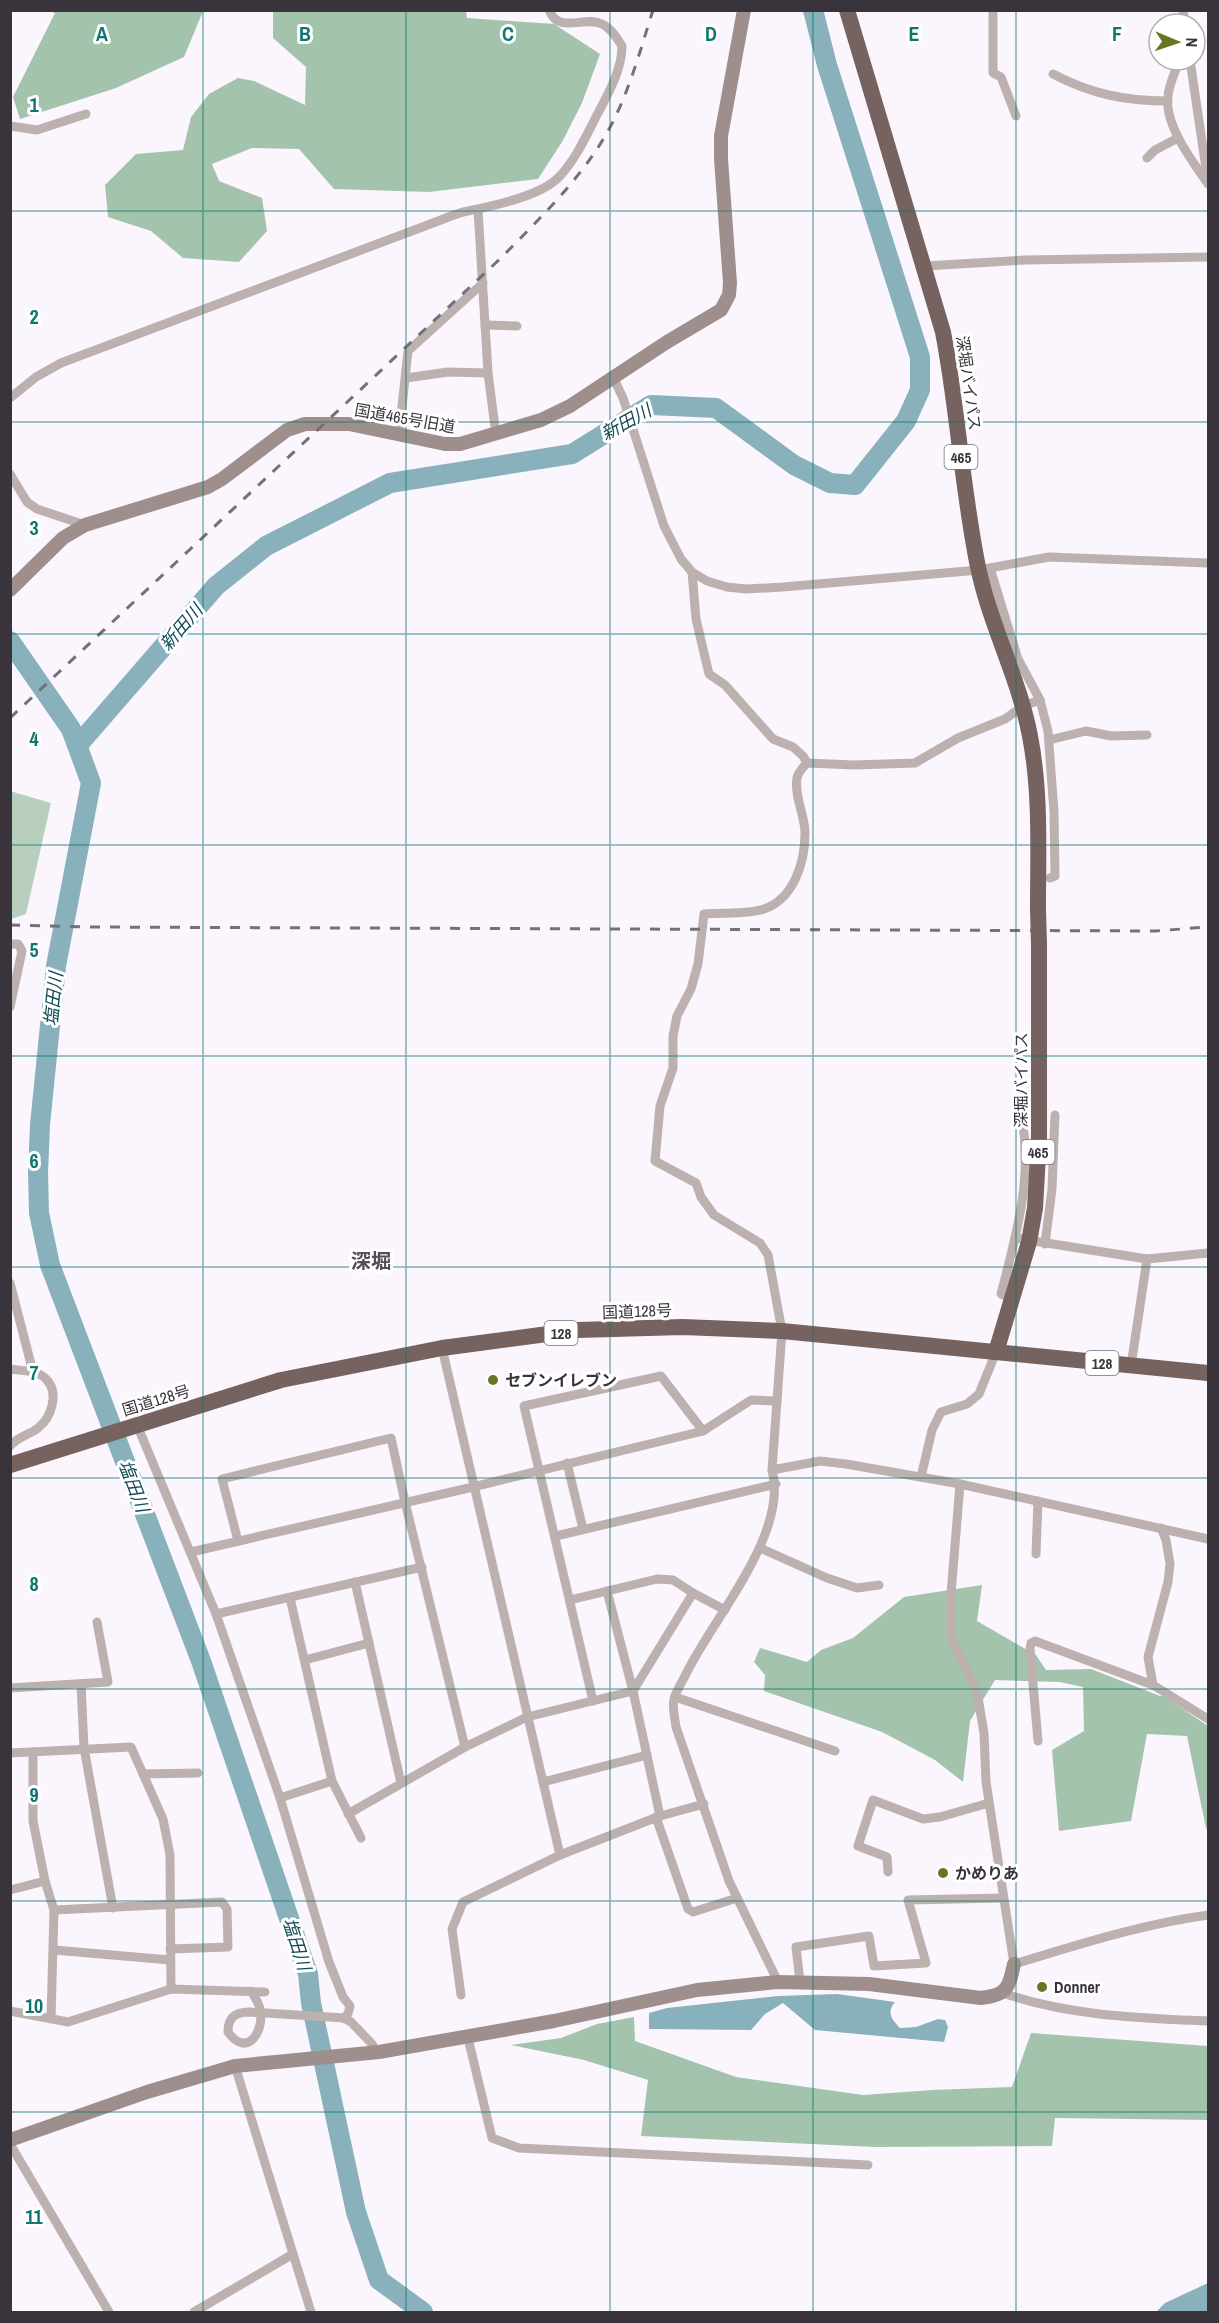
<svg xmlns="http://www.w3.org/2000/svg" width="1219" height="2323" viewBox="0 0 1219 2323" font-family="'Archivo Narrow','Noto Sans JP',sans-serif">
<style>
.green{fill:#b8cfbe}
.forest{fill:#a4c3ac}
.water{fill:#89b1bb}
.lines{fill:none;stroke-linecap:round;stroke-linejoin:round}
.river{stroke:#89b1bb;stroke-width:20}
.street{stroke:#bcb1af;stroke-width:9}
.secondary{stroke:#9e8f8c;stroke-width:14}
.highway{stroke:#76625e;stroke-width:16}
.rail{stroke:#757077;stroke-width:3;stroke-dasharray:10 10;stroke-linecap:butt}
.street-bridge{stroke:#bcb1af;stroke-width:9}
.highway-bridge{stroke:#76625e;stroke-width:16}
.grid{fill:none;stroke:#0f766e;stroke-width:1.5;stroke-opacity:0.55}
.poi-dot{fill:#667724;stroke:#fff;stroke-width:2}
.labels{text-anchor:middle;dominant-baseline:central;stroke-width:6;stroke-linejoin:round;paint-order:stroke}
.shield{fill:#fff;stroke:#747176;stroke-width:1.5}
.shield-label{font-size:15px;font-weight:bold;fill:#39343b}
.street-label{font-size:16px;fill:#39343b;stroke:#fff}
.poi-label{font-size:16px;font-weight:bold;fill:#39343b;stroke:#fff;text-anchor:start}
.water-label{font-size:18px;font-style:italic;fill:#124c58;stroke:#fff}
.quarter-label{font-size:20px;font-weight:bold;fill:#554b59;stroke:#fff}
.grid-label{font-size:20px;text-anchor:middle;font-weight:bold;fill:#0f766e;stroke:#fff;stroke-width:6;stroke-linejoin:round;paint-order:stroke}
</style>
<rect width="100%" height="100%" fill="#fbf6fd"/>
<path class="green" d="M10,791l41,12 -25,111 -15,5z"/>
<g class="forest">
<path d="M49,11h154l-19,46 -68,31 -96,31 -7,-22 42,-84z"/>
<path d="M273,11h193l1,7 87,6 46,30 -18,49 -20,39 -24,37 -109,13 -95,-3 -35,-40 -47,-1 -40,16 7,17 43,17 5,33 -28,31 -56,-4 -32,-27 -43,-14 -3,-32 31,-31 47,-4 8,-33 18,-23 29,-16 16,3 51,24 1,-38 -33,-29z"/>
<path d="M982,1585l-5,36 59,34 10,15 45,-1 69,27h4l44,30v103l-2,-1 -19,-92 -40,-2 -16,87 -72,10 -7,-81 32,-19 -1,-44 -23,-5 -65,-2 -25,41 -7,61 -28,-22 -53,-28 -118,-41 1,-16 -11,-13 6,-14 47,14 14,-12 32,-12 51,-41z"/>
<path d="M634,2017l1,24 101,36 127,18 69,-5 80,-3 19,-54 177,13v74l-153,-2 -3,28 -177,1 -234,-11 7,-56 -64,-20 -73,-15 50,-7 36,-14z"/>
</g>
<g class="water">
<path d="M837,1994l58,8c-9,11 -3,17 5,26l16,-1 22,-8 7,1 3,7 -4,15 -129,-12 -32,-27 -18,11 -14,16 -102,-1v-16l18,-5 111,-12z"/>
<path d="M1208,2283v29h-52l9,-9z"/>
</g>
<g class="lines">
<g class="river">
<path d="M10,641l61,88 20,54 -35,183 -16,159 -2,48 1,40 11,52 151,396 107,313 3,29 45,209 23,68 44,32"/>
<path d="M78,745l138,-159 50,-40 124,-63 182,-29 79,-49 65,3 78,57 36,18 25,2 51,-64 14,-31v-33l-93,-292 -14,-55"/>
</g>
<g class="street">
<path d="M993,10v63l8,4 15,39"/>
<path d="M1183,10l2,14"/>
<path d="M1179,60c-3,11 -10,24 -11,36 -4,29 25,66 40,88"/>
<path d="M1190,60l18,122"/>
<path d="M1053,74c38,20 72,27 115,27"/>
<path d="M10,126l27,4 49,-16"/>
<path d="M1147,158l8,-8 23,-12"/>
<path d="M478,210l10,163 8,62"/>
<path d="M925,266l100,-6 183,-3"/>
<path d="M485,325l32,1"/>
<path d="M613,377l10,21 41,128 17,33 11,13 15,9 20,6 19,2 37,-2 196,-17 70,-13 159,6"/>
<path d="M406,378l42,-6 40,1"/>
<path d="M10,398l26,-21 25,-14 372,-140c11,-4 23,-10 35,-12 25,-5 72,-15 90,-33 17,-17 28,-42 39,-63 11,-21 25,-45 25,-69 -5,-8 -11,-18 -20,-22 -18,-9 -43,11 -53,-14"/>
<path d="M399,434l9,-83 75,-68"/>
<path d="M10,474l17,28 10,7 48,16"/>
<path d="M990,568l28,91 22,41 8,31 6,81 1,64 -5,2"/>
<path d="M692,572l4,47 13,55 16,11 48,54 20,8 10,9 4,7"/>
<path d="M1049,740l37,-9 25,5 36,-1"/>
<path d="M10,944h8l4,7 -12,56"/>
<path d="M1015,1238l132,21 61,-6"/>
<path d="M1045,1244l7,-55 3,-74"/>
<path d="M10,1283l23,89"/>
<path d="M1012,1299l-11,-5c15,-58 33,-120 20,-179"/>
<path d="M442,1348l118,507"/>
<path d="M1131,1366l16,-107"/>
<path d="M10,1369c11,2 28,1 36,10 14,14 5,39 -8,49 -9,7 -21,9 -28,18"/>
<path d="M137,1425l79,189 64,184 49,164 14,35 7,9 -2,8 -4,4 7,4 22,23"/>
<path d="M567,1463l16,66"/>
<path d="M772,1470l48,-9 26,3 114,20 248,55"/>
<path d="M921,1477l11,-47 9,-18 26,-8 12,-10 17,-42"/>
<path d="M960,1484l-9,110v45l26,53 7,41 2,49 28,182c64,-19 128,-40 194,-49"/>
<path d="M556,1536l220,-52"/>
<path d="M238,1541l-16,-62 169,-41 14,64 60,245"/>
<path d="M760,1548l67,30 30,10 22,-3"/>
<path d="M191,1552l282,-65 230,-56 48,-31 26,1"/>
<path d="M1036,1554l2,-53"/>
<path d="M355,1582l46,201"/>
<path d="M607,1591l26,100 27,125"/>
<path d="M290,1598l42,183 29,57"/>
<path d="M570,1600l87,-21 16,1 20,13"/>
<path d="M216,1614l206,-47"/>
<path d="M305,1660l64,-17"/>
<path d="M81,1684l3,64 29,160"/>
<path d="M1153,1685l-5,-28 20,-75 2,-18 -4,-24 -5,-12"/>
<path d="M10,1688l98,-6 -11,-60"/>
<path d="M675,1697l160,54"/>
<path d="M593,1701l-69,-295 137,-30 42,55"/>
<path d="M1038,1741l-8,-92 1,-6 4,-2 118,44 55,34"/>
<path d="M33,1752v69l12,60 9,29 168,-8 5,7 1,38 -58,2"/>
<path d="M10,1753l121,-6 32,72 7,36 1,134"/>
<path d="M143,1774l55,-1"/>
<path d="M543,1782l104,-27"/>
<path d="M280,1798l52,-17"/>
<path d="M348,1814l117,-67 62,-30 106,-26 60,-98 32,17"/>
<path d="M656,1817l32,92 5,3 44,-14"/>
<path d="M888,1872l-1,-15 -29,-11 15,-46 50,19 17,-2 49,-14"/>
<path d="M10,1890l35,-9"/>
<path d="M54,1950l116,10"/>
<path d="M778,1982l-49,-101 -53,-154c-1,-8 -4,-20 -2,-28 2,-8 8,-17 12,-25 27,-56 103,-140 86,-204l10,-139 -14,-76 -8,-12 -46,-28 -13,-18 -5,-14 -41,-22 5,-55 13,-38v-32l4,-20 14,-27 7,-25 6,-50c19,-2 42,1 60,-5 30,-10 41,-47 41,-76 0,-17 -11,-37 -8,-55 1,-6 6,-11 10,-15l47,2 61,-2 43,-25 47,-19 18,-13 17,-6"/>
<path d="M800,1982l-4,-35 73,-11 5,30 52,-3 -18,-63 95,-2"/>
<path d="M1003,1993c66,23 137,25 205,28"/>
<path d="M461,1995l-9,-66 11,-27 97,-47 100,-39 44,-12"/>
<path d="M10,2011l58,11 103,-33 94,3"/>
<path d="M249,2012c-14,0 -21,6 -21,20 19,27 37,-1 32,-23 -1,-6 -6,-13 -9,-18"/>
<path d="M51,2018l3,-108"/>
<path d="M468,2038l24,100 27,10 349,17"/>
<path d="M235,2066l76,246"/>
<path d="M10,2144l99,168"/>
<path d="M194,2312l99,-58"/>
</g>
<g class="secondary">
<path d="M10,590l53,-52 22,-13 123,-38 14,-8 65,-49 18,-6h44l96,20h15l81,-24 29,-14 97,-64 54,-32 8,-15 1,-12 -9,-124v-23l23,-126"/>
<path d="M10,2140l137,-48 88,-26 144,-14 175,-31 143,-31 81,-8 91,2 112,14c26,-3 28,-10 33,-34"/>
</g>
<g class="highway">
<path d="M847,10l96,322c15,78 19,157 35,235 12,58 41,111 52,169 11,57 8,116 8,173"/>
<path d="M996,1352l33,-110 6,-34 4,-71v-192"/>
<path d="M10,1465l271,-85 161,-32 136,-18 105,-3 99,4 426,42"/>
</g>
<g class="rail">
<path d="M10,718l492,-461c38,-39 79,-78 106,-126 21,-38 32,-80 45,-121"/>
<path d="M10,925l77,2 1068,4 53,-4"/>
</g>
<path class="street-bridge" d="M249,2012l95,6"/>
<path class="highway-bridge" d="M1038,909l1,36"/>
</g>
<path class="grid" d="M203,10v2302M406,10v2302M610,10v2302M813,10v2302M1016,10v2302M10,211h1198M10,422h1198M10,634h1198M10,845h1198M10,1056h1198M10,1267h1198M10,1478h1198M10,1689h1198M10,1901h1198M10,2112h1198"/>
<g class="poi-dot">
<circle cx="493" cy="1380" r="6"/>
<circle cx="943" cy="1873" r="6"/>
<circle cx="1042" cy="1987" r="6"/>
</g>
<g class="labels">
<g class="shield">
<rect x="944.5" y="445" width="33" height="24" rx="4.5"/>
<rect x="1021.5" y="1140" width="33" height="24" rx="4.5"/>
<rect x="544.5" y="1321" width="33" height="24" rx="4.5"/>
<rect x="1085.5" y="1351" width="33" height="24" rx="4.5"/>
</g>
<g class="shield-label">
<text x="961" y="457">465</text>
<text x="1038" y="1152">465</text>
<text x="561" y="1333">128</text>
<text x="1102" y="1363">128</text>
</g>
<g class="street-label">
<text transform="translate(969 383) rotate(82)">深堀バイパス</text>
<text transform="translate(405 418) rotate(10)">国道465号旧道</text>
<text transform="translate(1021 1080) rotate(-90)">深堀バイパス</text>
<text transform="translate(637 1311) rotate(-2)">国道128号</text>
<text transform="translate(156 1400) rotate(-17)">国道128号</text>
</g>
<g class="poi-label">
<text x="505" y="1380">セブンイレブン</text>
<text x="955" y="1873">かめりあ</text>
<text x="1054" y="1987">Donner</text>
</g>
<g class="water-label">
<text transform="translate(626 422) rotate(-29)">新田川</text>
<text transform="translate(181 627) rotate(-49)">新田川</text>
<text transform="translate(53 999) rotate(-84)">塩田川</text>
<text transform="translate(134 1486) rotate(69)">塩田川</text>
<text transform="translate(297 1944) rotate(72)">塩田川</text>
</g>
<g class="quarter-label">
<text x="371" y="1260">深堀</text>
</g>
</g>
<g class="grid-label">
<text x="102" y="41">A</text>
<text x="305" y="41">B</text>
<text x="508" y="41">C</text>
<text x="711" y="41">D</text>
<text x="914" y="41">E</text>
<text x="1117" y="41">F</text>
<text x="34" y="112">1</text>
<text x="34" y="324">2</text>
<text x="34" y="535">3</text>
<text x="34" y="746">4</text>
<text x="34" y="957">5</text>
<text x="34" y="1168">6</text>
<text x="34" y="1380">7</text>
<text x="34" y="1591">8</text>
<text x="34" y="1802">9</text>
<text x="34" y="2013">10</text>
<text x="34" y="2224">11</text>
</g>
<rect width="1219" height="2323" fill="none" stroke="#39343b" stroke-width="24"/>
<g transform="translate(1177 42) rotate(92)"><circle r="28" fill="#ffffff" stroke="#b0aeb1" stroke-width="1.5"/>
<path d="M0-4.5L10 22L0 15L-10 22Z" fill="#667724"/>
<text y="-9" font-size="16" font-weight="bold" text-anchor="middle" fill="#39343b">N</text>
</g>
</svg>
